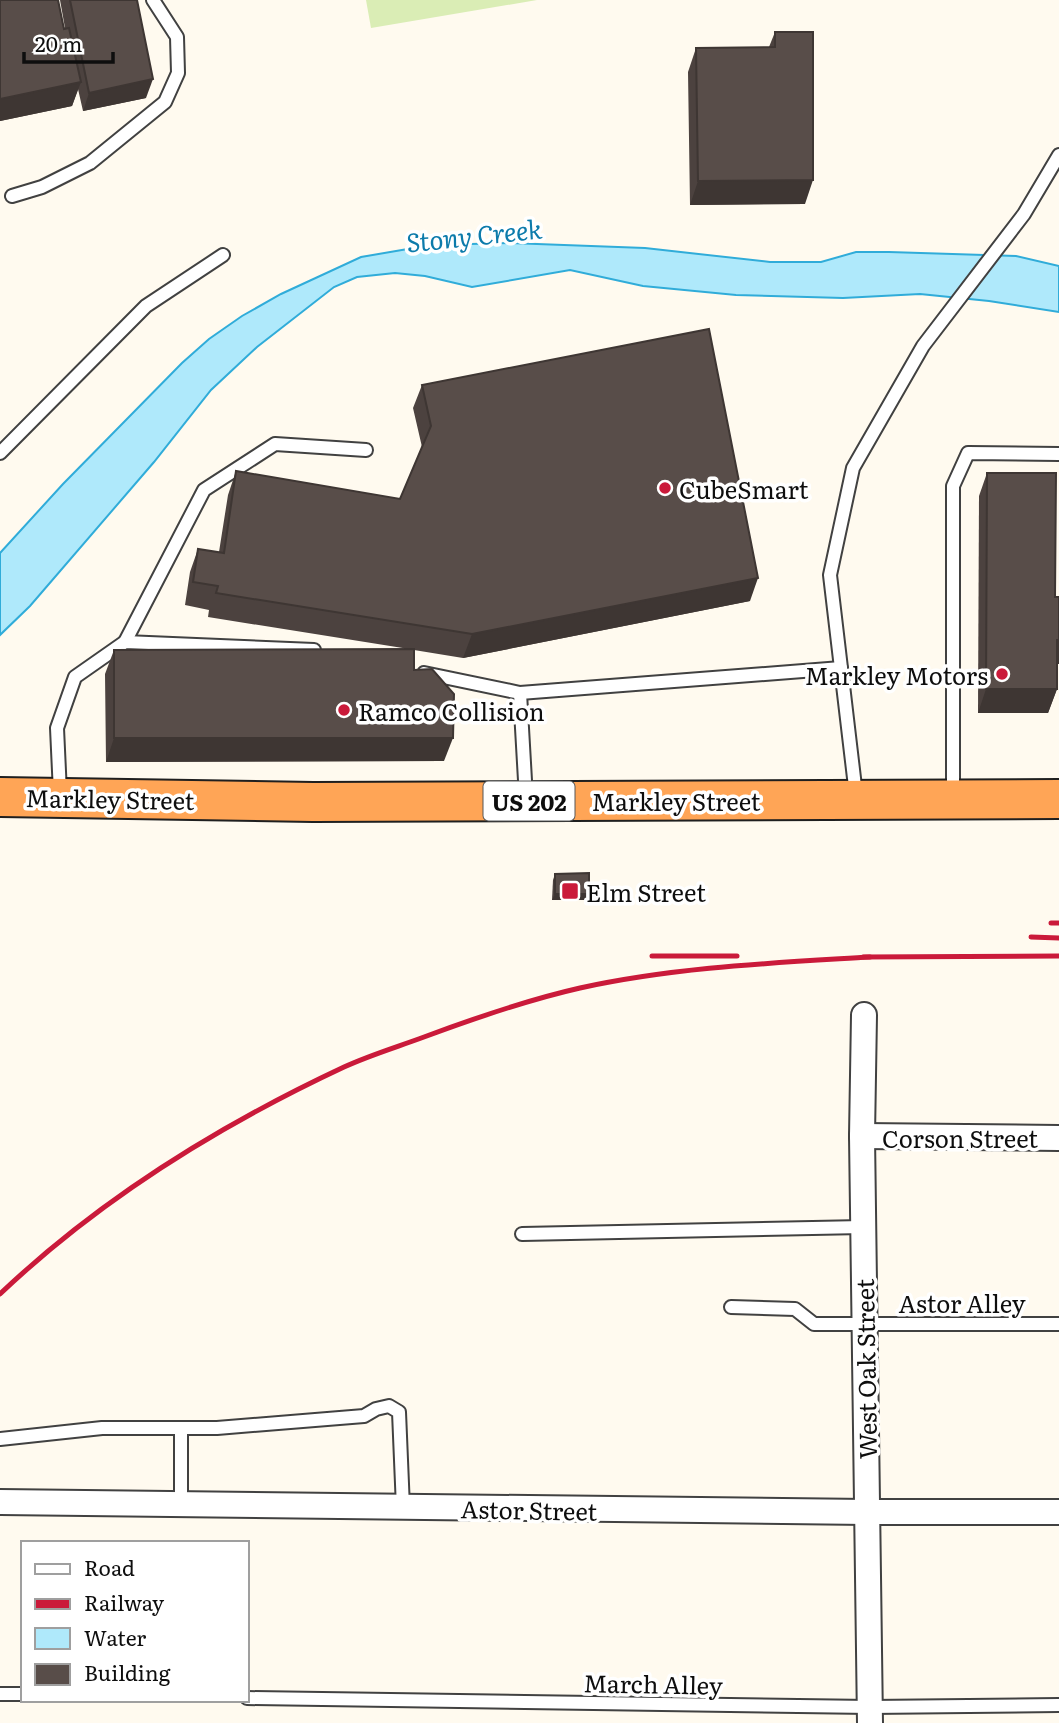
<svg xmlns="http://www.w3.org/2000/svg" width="1059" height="1723" viewBox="0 0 1059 1723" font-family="Literata,serif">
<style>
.green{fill:#daedb5}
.water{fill:#afe9fb;stroke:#30acd9;stroke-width:2}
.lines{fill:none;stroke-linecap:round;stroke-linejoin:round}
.service-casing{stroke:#414141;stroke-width:16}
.minor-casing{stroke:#414141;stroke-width:28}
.trunk-casing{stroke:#1f1f1f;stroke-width:42}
.service{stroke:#fff;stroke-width:12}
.minor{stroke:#fff;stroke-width:24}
.trunk{stroke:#ffa556;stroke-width:38}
.rail{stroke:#ca1a3a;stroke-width:5}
.wall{fill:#4c423f}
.shaded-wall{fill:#3e3633}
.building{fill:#584d49;stroke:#3e3633;stroke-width:2}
.poi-dot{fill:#ca1a3a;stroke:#fff;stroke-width:2.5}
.labels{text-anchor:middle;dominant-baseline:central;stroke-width:7;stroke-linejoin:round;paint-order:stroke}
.shield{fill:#fff;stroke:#565656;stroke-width:2}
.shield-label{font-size:23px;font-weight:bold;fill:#0e0e0e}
.poi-label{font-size:24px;fill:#0e0e0e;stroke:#fff;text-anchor:start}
.street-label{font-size:24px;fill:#0e0e0e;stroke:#fff}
.water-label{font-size:26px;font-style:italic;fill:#0c7bab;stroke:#fff}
</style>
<rect width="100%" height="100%" fill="#fffaef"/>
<path class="green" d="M366,0h171l-166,28z"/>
<path class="water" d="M510,243l135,5 125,14h51l35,-10h33l127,4 43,10v46l-70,-11 -69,-7 -77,4 -107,-3 -93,-9 -73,-16 -98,17 -47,-11 -30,-3 -38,4 -23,10 -77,60 -46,43 -57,72 -124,144 -30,29v-82l63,-69 119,-121 27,-24 33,-23 39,-22 80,-37 70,-12z"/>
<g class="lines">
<defs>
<g id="service">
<path d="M12,196l30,-9 48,-24 75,-61 13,-29 -1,-36 -24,-37"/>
<path d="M0,453l146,-147 77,-51"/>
<path d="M125,642l79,-152 71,-46 91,6"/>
<path d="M424,673l96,20 321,-25"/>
<path d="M520,693l6,105"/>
<path d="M60,793l-3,-65 18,-51 50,-35 189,8"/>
<path d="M856,795l-26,-220 23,-107 70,-122 101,-132 35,-59"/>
<path d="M953,795v-309l15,-33 91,1"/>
<path d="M522,1234l341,-7"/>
<path d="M731,1307l64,2 19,15h245"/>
<path d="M181,1428v78"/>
<path d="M0,1439l102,-11h115l147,-12 12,-7 13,-3 10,6 4,96"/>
<path d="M0,1694h23"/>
<path d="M247,1698l623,9 189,-2"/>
</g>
<g id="minor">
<path d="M864,1015l-2,121 8,587"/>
<path d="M862,1136l197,2"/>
<path d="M0,1502l867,10h192"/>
</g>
<path id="trunk" d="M0,797l313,5 746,-3"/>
</defs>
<use href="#service" class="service-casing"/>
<use href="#minor" class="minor-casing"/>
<use href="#trunk" class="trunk-casing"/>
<use href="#service" class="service"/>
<use href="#minor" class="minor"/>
<use href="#trunk" class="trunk"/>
<g class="rail">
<path d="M1051,923h8"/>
<path d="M1031,937l28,1"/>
<path d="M652,956h85"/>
<path d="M863,957l196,-1"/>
<path d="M0,1294c100,-95 220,-169 344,-227 26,-12 53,-20 80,-30 51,-19 103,-37 156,-49 96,-21 193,-25 290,-31"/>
</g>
</g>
<g class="wall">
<path d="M0,0l64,29 1,-1 -5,-28h77l9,98 -63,13 -5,-22 -6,17 -72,15z"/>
<path d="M775,32l30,172 -115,1 -2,-133 8,-24 73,-1z"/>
<path d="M422,385l328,216 -287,57 -49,-8v20l30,91 -338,1 -1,-88 9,-24 295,-1 -201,-32 1,-7 -24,-5 5,-33 8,-23 21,3 9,-57 8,-24 164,28 22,-52 -9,-39z"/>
<path d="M987,473l68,124 2,92 -9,24h-70l1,-217z"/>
<path d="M555,874l34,20 -3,6h-34l1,-20z"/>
</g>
<g class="shaded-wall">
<path d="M153,79l-7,19 -63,13 6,-18z"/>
<path d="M81,82l-9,24 -72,15v-22z"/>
<path d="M813,180l-8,24 -115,1 8,-24z"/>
<path d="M758,578l-8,23 -287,57 9,-24z"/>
<path d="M1057,640h2v24h-11z"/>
<path d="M986,689h71l-9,24h-70z"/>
<path d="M114,738h339l-9,23 -338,1z"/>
<path d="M555,894h34l-3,6h-34z"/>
</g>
<g class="building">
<path d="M0,0h58l6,29 5,-1 12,54 -81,17z"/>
<path d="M70,0h67l16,79 -64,14z"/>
<path d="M775,32h38v148l-115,1 -2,-133 79,-1z"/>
<path d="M709,329l49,249 -286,56 -256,-41 2,-7 -25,-4 5,-33 26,4 12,-82 164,28 31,-73 -9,-41z"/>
<path d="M987,473h69l-1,124h4v43h-2v49h-71z"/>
<path d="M414,649v21l18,-1 22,25 -1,44h-339v-88z"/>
<path d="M589,873v21h-34v-20z"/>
</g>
<g class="poi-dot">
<circle cx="665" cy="488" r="7"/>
<circle cx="1002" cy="674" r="7"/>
<circle cx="344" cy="710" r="7"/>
<rect x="561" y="882" width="18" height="18" rx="3.5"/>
</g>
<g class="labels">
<rect class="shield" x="483.5" y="781.5" width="91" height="39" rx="5"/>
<g class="shield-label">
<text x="529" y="801">US 202</text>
</g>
<g class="poi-label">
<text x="679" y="488">CubeSmart</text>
<text x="988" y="674" text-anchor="end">Markley Motors</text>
<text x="358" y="710">Ramco Collision</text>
<text x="586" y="891">Elm Street</text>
</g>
<g class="street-label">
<text transform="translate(110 798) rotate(1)">Markley Street</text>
<text x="676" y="800">Markley Street</text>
<text x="960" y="1137">Corson Street</text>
<text x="962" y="1302">Astor Alley</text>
<text transform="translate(865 1369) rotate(-91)">West Oak Street</text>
<text transform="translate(529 1509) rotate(1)">Astor Street</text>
<text transform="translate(653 1683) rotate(1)">March Alley</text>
</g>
<g class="water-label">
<text transform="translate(474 234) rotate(-6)">Stony Creek</text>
</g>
</g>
<rect x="21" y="1541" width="228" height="161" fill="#ffffff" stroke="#9f9f9f" stroke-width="2"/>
<rect x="35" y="1564" width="35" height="10" fill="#ffffff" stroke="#9f9f9f" stroke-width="2"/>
<text x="84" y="1576" font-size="21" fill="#0e0e0e">Road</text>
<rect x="35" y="1599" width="35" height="10" fill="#ca1a3a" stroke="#9f9f9f" stroke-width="2"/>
<text x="84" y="1611" font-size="21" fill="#0e0e0e">Railway</text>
<rect x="35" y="1628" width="35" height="21" fill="#afe9fb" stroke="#9f9f9f" stroke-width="2"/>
<text x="84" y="1646" font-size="21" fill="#0e0e0e">Water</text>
<rect x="35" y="1664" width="35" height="21" fill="#584d49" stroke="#9f9f9f" stroke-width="2"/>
<text x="84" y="1681" font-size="21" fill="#0e0e0e">Building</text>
<path d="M24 52v10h89v-10" fill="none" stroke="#0e0e0e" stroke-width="3.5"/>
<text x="35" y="52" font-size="21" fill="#0e0e0e" stroke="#ffffff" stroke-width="5" paint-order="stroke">20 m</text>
</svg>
